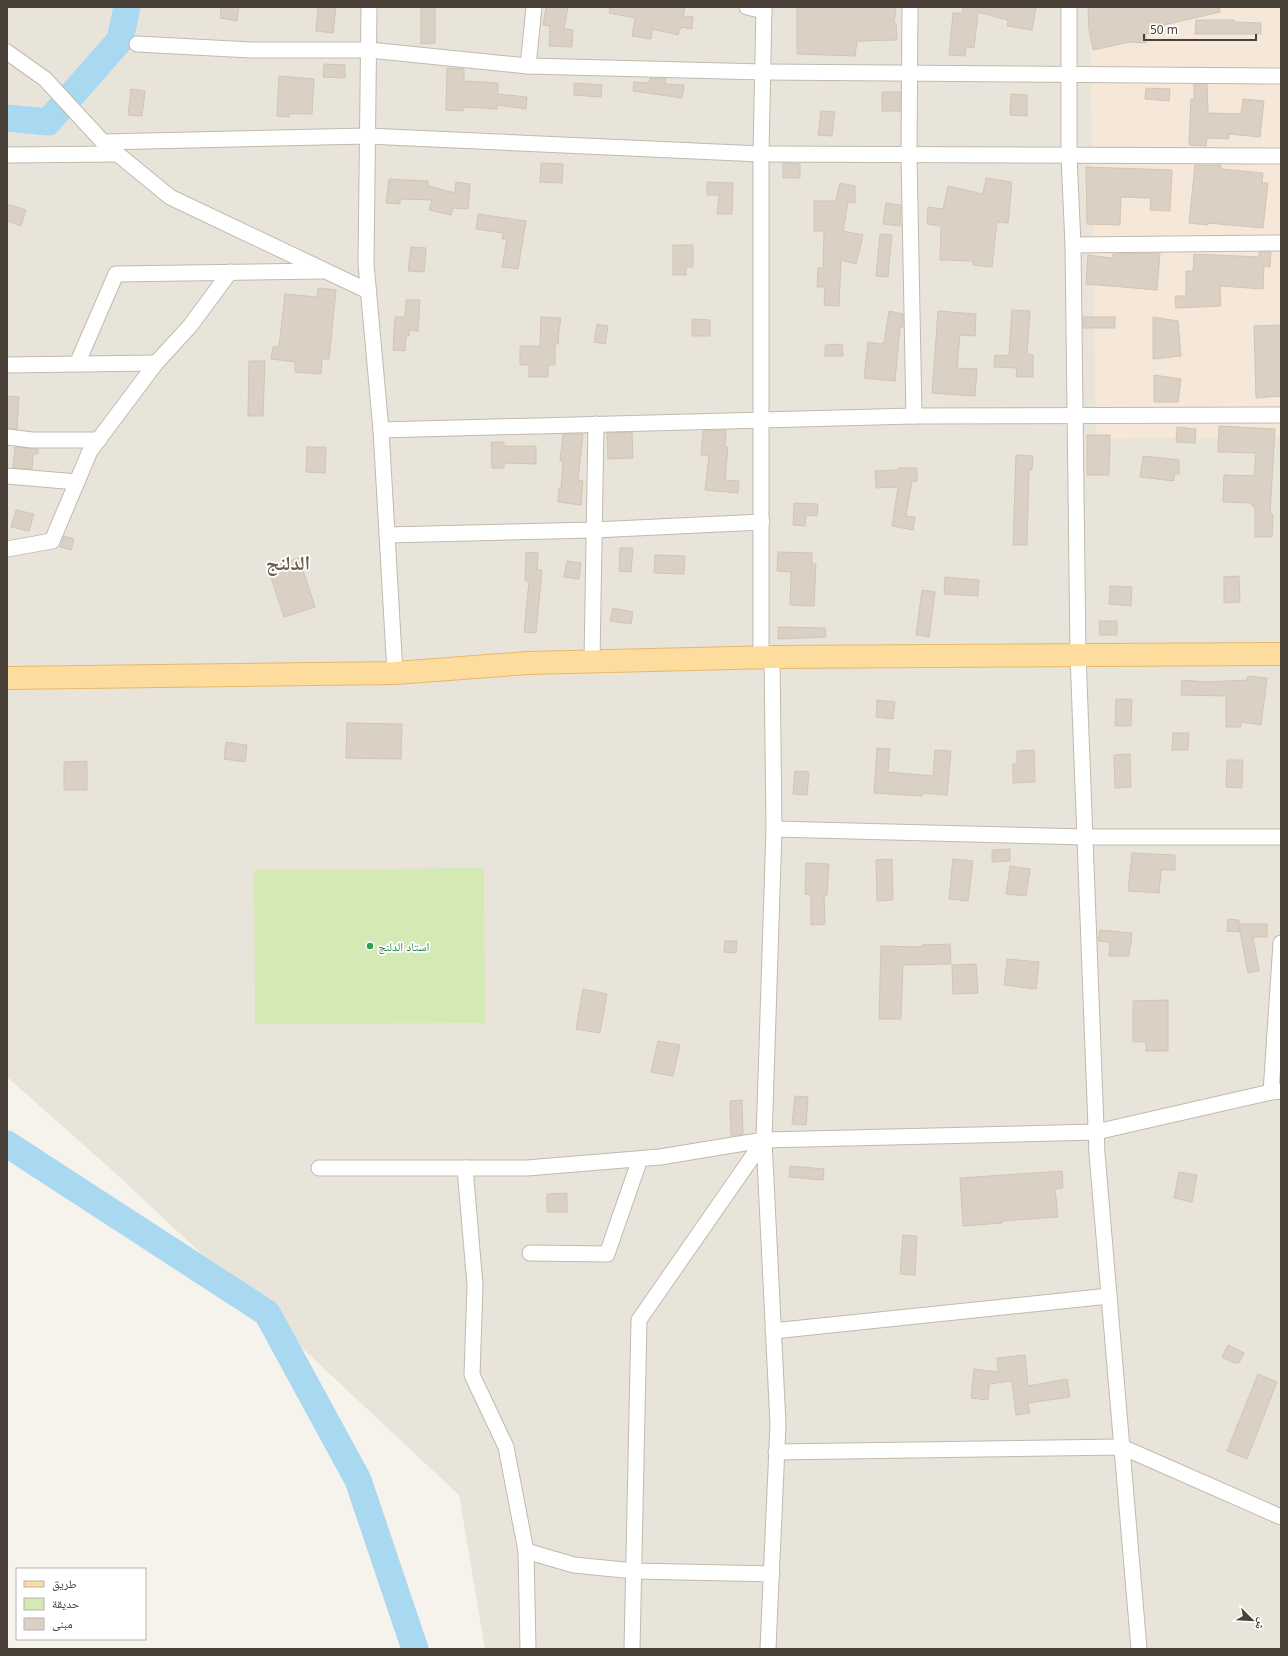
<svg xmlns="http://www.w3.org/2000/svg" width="1288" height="1656" viewBox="0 0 1288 1656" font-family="'Noto Sans','Noto Naskh Arabic',sans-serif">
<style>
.residential{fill:#e9e4da}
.commercial{fill:#f6e8d8}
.green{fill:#d5e9b5}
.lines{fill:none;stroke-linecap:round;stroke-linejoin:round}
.river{stroke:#a9d8f1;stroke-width:27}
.building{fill:#dad0c4;stroke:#d2c5b4}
.minor-casing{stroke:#c1b9ae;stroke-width:17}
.primary-casing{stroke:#e4b96b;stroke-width:24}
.minor{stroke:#fff;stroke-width:15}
.primary{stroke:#fedc9d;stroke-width:22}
.leisure-dot{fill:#2e9e5b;stroke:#fff;stroke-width:1.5}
.labels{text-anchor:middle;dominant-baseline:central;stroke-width:3.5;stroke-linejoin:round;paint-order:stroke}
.leisure-label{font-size:12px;fill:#27864d;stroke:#fff;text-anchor:start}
.town-label{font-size:20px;font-weight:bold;fill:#6d6050;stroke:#fff}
</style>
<rect width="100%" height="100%" fill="#f6f2ec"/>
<path class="residential" d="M7,7h1274v1642h-796l-26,-154 -346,-324 -106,-94z"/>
<path class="commercial" d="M1090,7h191v430l-185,2z"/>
<path class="green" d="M484,868l1,155 -230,1 -1,-154z"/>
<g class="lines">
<g class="river">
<path d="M7,118l41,4 72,-82 7,-33"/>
<path d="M7,1144l260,169 91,167 57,169"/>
</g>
</g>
<g class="building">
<path d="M221,7h18l-2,14 -17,-3z"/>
<path d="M318,7h18l-3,26 -17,-2z"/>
<path d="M421,7h14v36l-14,1z"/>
<path d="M546,7h22l-4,22 9,1 -1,17 -23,-1 1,-20 -7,-1z"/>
<path d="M610,7h75l-2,9 10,1 -1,12 -11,-2 -3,8 -26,-6 -1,10 -19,-3 3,-18 -26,-5z"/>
<path d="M797,7h99l-2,16h2l1,17 -40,1 -2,15 -58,-2z"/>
<path d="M963,7h73l-4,23 -25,-4 1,-6 -30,-8 -4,36 -8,-1 -1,9 -16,-1 4,-42h9z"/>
<path d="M1088,7h131l1,5 -60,14 1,5 -15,3v9l-16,-1 -37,8 -4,-21z"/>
<path d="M1196,20h38v2l27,1v11h-66z"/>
<path d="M324,64l21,1v13l-22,-1z"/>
<path d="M447,68l17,1v12l34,2v11l29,3 -1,12 -29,-4v4l-34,-2v4l-17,-1z"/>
<path d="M279,76l35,3 -2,35h-23v3l-12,-1z"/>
<path d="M650,78l16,1 -1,5 19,1 -2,13 -49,-7 1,-9 15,1z"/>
<path d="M574,83l28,2 -1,12 -27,-2z"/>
<path d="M1194,84h13l1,29 33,1 2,-15 21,2 -4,36 -31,-3v5l-22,-1 -1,8 -17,-1 2,-46h3z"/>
<path d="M1146,88l24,1 -1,12 -24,-2z"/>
<path d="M131,89l14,2 -3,25 -14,-1z"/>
<rect x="882" y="92" width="18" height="19"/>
<path d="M1011,94l16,1v21l-17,-1z"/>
<path d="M821,111l14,1 -3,24 -14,-1z"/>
<path d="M541,163l22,1 -1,19 -22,-1z"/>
<path d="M783,163l17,1v14h-17z"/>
<path d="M1195,165h26v4l42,4 -1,10h6l-5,45 -55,-5v2l-19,-2z"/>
<path d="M1086,167l86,3 -2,41 -20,-1 1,-12 -30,-1 -1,28 -33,-1z"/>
<path d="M986,178l25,4 1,1 -4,40 -11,-1 -5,45 -19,-2v-4l-33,-1 1,-34 -14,-2 1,-17 15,2 5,-23 35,8z"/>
<path d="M389,179l39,2v5l27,7 1,-11 14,2 -2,25 -15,-1 -2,7 -22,-5 3,-10 -32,-1v5l-14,-1z"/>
<path d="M707,182l26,1 -1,31h-15l2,-19h-12z"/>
<path d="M840,183l15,3v17l-7,-1 -5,29 20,4 -7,29 -15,-4 -2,46 -15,-1 1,-18h-8l1,-19h5l1,-37h-10v-30h22z"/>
<path d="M886,203l15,2 -1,21 -17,-2z"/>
<path d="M7,204l19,6 -5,16 -14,-5z"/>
<path d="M478,214l48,7 -8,48 -16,-2 5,-28h-5l1,-6 -27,-4z"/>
<path d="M880,234l12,1 -4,42 -12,-1z"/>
<path d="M673,245h20v22h-7v8h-13z"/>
<path d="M411,247l15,1 -2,24 -16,-1z"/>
<path d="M1259,252h12l-1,15 -6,-1 -1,23 -43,-3 1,20 -45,2 -1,-12h11v-25h7l1,-17 65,3z"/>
<path d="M1160,253l-3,37 -71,-6 2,-29 24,3 1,-4z"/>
<path d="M318,288l18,2 -7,69h-7l-1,15 -26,-2v-10l-24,-3 2,-12h6l6,-53 32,3z"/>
<path d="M406,300h14l-2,31 -9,-1v6h-3l-1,15 -12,-1 2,-33h10z"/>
<path d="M1012,310l18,1 -3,43 6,1v22h-17l1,-9 -23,-1 1,-12 14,1z"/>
<path d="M889,311l14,3v13h-3l-5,54 -31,-3 4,-36 13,2 3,-1z"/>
<path d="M938,311l38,3 -1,22 -15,-1 -3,33 20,1 -2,27 -43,-3z"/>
<path d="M541,317l20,1 -2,12 -1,14h-3v21h-7v12h-19v-12h-9v-19h20z"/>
<rect x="1083" y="317" width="32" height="11"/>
<path d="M1153,317l25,4 3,35 -28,3z"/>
<path d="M692,319l18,1v16h-18z"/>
<path d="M597,324l11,2 -3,18 -11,-2z"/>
<path d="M1281,325v71l-25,2 -2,-72z"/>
<path d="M842,344l1,12h-18v-11z"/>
<path d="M249,361h16l-2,55h-15z"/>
<path d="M1154,375l27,4 -3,23h-24z"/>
<path d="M7,396l12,1 -2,32 -10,-1z"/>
<path d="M1219,426l56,3 -5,85h3l-1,23h-17v-30l-3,-1v-3l-29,-1 1,-27 30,1 2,-23 -38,-1z"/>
<path d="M1177,427l19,2 -1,14 -19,-1z"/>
<path d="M726,430l-1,17h3l-3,33 14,1 -1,12 -33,-3 4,-34 -8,-1 2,-24z"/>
<path d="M632,432l1,26 -25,1 -1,-26z"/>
<path d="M563,434h20l-5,46 5,1 -2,24 -23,-3 1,-14h2l2,-27h-3z"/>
<path d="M1087,435h23l-1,40h-22z"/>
<path d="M491,442h13v4h32v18l-32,-1v5h-12z"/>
<path d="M15,447l23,2v5h-5l-1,15 -19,-1z"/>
<path d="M307,447h19l-1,26 -19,-1z"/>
<path d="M1016,455l17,1 -1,14h-3l-2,75h-14z"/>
<path d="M1143,456l36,4v14h-5v7l-34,-4z"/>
<path d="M898,468h19v13h-5l-6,35 9,1 -2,13 -21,-4 6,-39 -22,1 -1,-17 23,-1z"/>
<path d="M794,503l24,1 -1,12 -11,-1 -1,11 -12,-1z"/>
<path d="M16,510l18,4 -5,17 -18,-4z"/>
<path d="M64,536l10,3 -3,11 -11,-3z"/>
<path d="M620,548h13l-2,24 -12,-1z"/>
<path d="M526,552l12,1 -1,17h5l-6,63 -12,-1 5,-51h-4z"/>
<path d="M778,552l34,1v11h4l-2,42 -24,-1 1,-33 -14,-1z"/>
<path d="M655,555l30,1 -1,18 -30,-1z"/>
<path d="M299,558l16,49 -31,10 -16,-49z"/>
<path d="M567,561l14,2 -2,16 -15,-2z"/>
<path d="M1239,576l1,26 -16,1v-26z"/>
<path d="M945,577l34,3 -1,16 -34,-2z"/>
<path d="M1110,586l22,1 -1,19 -22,-2z"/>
<path d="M922,590l13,2 -6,45 -13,-2z"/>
<path d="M613,608l20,4 -2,12 -21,-3z"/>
<path d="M1099,621h18v14h-17z"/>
<path d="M778,627l47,1 1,9 -48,2z"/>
<path d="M1248,676l19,2 -6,47 -20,-3v5h-15v-31l-45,-1 1,-15 25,2 40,-2z"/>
<path d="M1116,699h16l-1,27h-16z"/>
<path d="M877,700l18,2 -2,17 -17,-2z"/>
<path d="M347,723l55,1 -1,35 -55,-1z"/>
<path d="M1173,733h16l-1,17h-16z"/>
<path d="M226,742l21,3 -2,17 -21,-3z"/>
<path d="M877,748l13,1 -2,23 45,4 2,-26 16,1 -4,44 -24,-2 -1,3 -48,-3z"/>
<path d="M1034,750l1,32 -22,1v-19h4v-13z"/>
<path d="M1130,754l1,33 -16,1 -1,-33z"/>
<path d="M1227,760h16l-1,28 -16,-1z"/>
<path d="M87,761v29h-23v-28z"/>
<path d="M795,771l14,1 -2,23 -14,-1z"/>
<path d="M1010,849v12l-18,1v-12z"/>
<path d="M1132,853l43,2v15h-14l-2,23 -31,-2z"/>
<path d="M892,859l1,41 -16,1 -1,-41z"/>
<path d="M953,859l20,2 -5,40 -19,-2z"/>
<path d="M806,863l23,1 -2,31h-3l1,29 -14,1v-30l-6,-1z"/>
<path d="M1010,866l20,3 -4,27 -20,-2z"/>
<path d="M1228,919l11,1v4h28v13h-14l6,34 -11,2 -9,-47v6l-12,-1z"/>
<path d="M1100,930l32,3 -1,12 -1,-1 -1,12h-20l1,-14 -12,-1z"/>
<path d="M725,941h12l-1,12 -12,-1z"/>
<path d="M950,944l1,20 -48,1 -2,54h-22l2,-73 41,1v-2z"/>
<path d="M1007,959l32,3 -3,27 -32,-4z"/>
<path d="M976,964l2,29 -25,1 -1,-29z"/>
<path d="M583,989l24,5 -7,39 -24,-4z"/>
<path d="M1168,1000v51h-22v-9h-13v-41z"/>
<path d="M658,1041l22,4 -7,31 -22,-4z"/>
<path d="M795,1096l13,1 -2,28 -14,-1z"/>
<path d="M742,1100l1,34 -12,2 -1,-35z"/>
<path d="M790,1166l34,3 -1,11 -34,-3z"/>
<path d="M1062,1171l1,17 -8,1 3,28 -56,4v2l-39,3 -3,-48z"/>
<path d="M1179,1172l18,3 -5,27 -18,-4z"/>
<path d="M567,1193v19h-20v-18z"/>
<path d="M903,1235l14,1 -2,39 -15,-1z"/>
<path d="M1228,1345l16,8 -5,10h-5l-12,-6z"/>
<path d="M1025,1355l3,31 39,-7 3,18 -42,6 2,10 -14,2 -4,-34 -23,3 -1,16 -17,-2 3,-29 24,3 -1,-14z"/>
<path d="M1258,1374l19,8 -30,77 -20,-8z"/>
</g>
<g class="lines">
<defs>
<g id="minor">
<path d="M369,7l-3,257 15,166 14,243"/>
<path d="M747,7l17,4"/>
<path d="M910,7l-1,148 5,261"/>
<path d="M1069,7v149l4,89 5,410 19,499 42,495"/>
<path d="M137,44l114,6h118l159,16 236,6 517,4"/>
<path d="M7,52l38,27 58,63 67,55 198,94"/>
<path d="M528,66l6,-59"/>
<path d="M103,142l264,-6 394,18 520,2"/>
<path d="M7,155l110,-1"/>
<path d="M1073,245l208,-2"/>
<path d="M77,364l39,-90 207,-3"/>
<path d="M7,365l149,-2"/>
<path d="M381,430l533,-14 367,-1"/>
<path d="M7,437l25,3h67"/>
<path d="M7,476l70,6"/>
<path d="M387,535l207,-5 168,-8"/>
<path d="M7,549l45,-8 38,-90 66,-88 34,-37 40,-54"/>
<path d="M761,657v-503l3,-147"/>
<path d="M592,661l4,-237"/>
<path d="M774,829l312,8h195"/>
<path d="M1271,1092l10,-149"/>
<path d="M319,1168h208l133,-11 104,-17 332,-8 175,-40 10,-1"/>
<path d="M465,1168l10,117 -3,90 34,72 20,104 48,14 60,6 138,3"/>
<path d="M530,1253l77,1 33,-95"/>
<path d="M773,1331l336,-35"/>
<path d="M776,1452l346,-5 159,70"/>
<path d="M526,1551l2,98"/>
<path d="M632,1649l7,-329 125,-180"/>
<path d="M768,1649l10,-225 -14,-284 10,-311 -2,-172"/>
</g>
<path id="primary" d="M7,678l388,-5 133,-10 244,-6 509,-3"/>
</defs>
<use href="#minor" class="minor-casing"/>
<use href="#primary" class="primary-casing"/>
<use href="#minor" class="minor"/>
<use href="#primary" class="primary"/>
</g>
<circle class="leisure-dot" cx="370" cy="946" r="4"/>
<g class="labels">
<g class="leisure-label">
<text x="378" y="946">استاد الدلنج</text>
</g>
<g class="town-label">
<text x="288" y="562">الدلنج</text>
</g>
</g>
<rect width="1288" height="1656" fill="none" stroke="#4a4239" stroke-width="16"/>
<rect x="16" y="1568" width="130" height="72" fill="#ffffff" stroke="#b7b3b0"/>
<rect x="24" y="1581" width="20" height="6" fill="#fedc9d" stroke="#b7b3b0"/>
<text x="52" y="1588" font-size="12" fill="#4a4239">طريق</text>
<rect x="24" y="1598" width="20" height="12" fill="#d5e9b5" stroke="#b7b3b0"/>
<text x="52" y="1608" font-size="12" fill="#4a4239">حديقة</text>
<rect x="24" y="1618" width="20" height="12" fill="#dad0c4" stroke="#b7b3b0"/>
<text x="52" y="1628" font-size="12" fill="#4a4239">مبنى</text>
<g transform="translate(1252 1620) rotate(114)" stroke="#ffffff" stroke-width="3" paint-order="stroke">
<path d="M0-3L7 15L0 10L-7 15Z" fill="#4a4239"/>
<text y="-6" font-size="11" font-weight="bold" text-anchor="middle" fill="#4a4239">ش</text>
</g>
<path d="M1144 34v6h112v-6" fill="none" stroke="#4a4239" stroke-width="2"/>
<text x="1150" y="34" font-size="12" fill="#4a4239" stroke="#ffffff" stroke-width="3" paint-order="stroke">50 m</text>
</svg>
